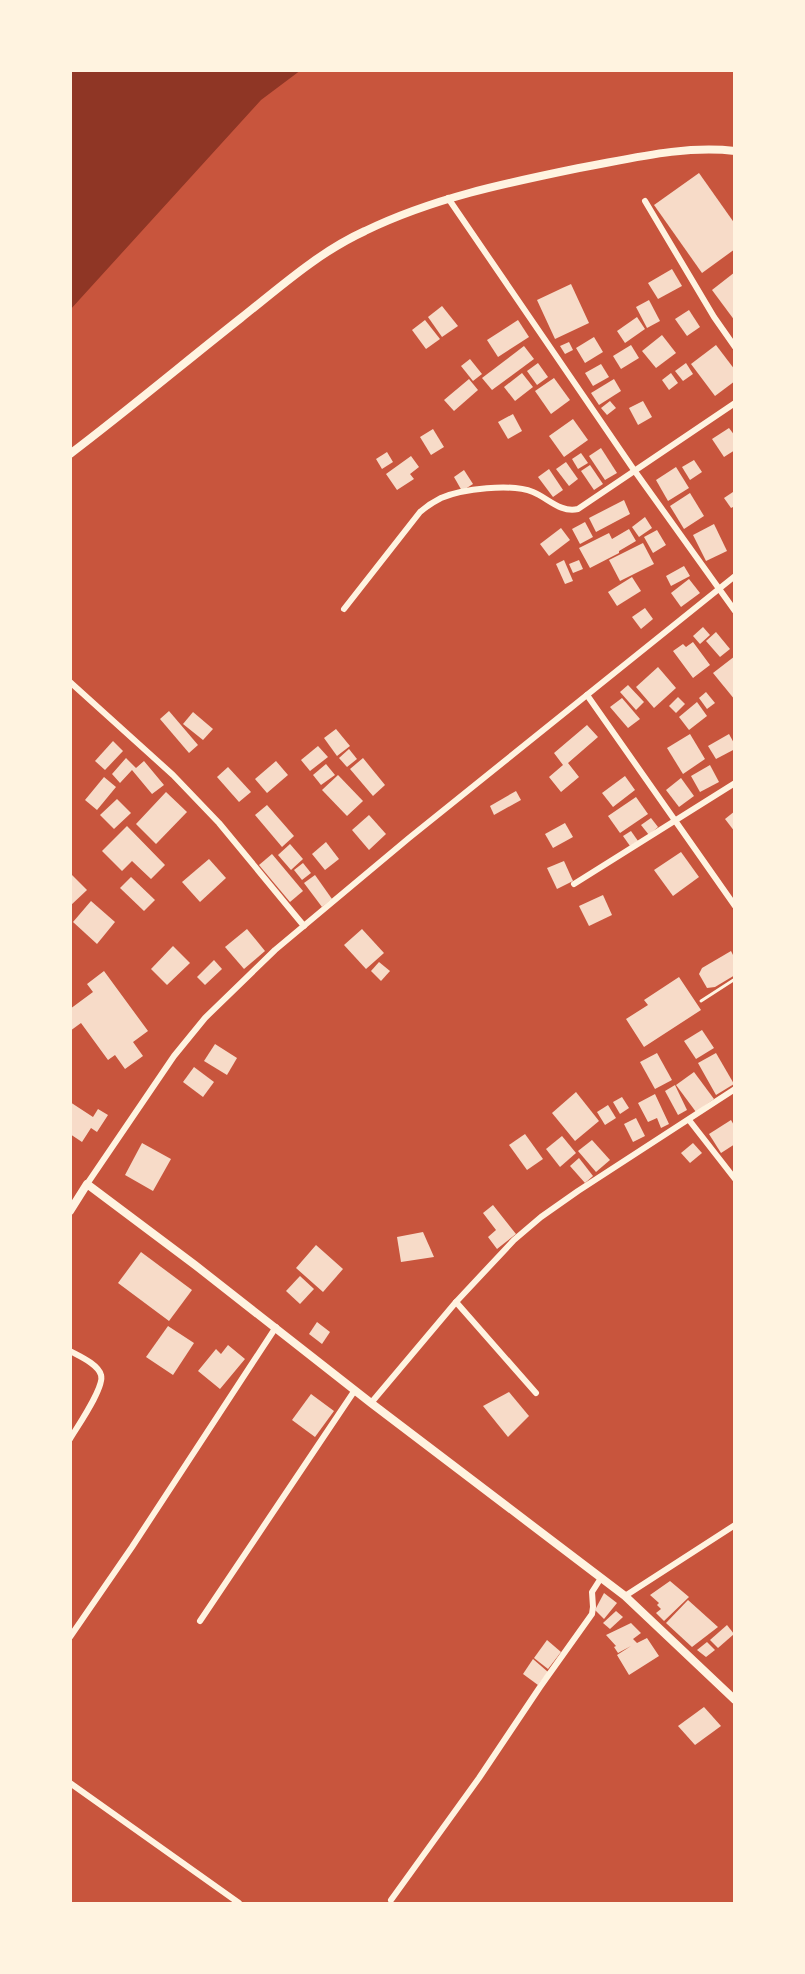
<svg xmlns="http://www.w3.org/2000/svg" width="805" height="1974" viewBox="0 0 805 1974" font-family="Roboto,sans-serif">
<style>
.water{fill:#8f3625}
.building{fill:#f7dbc8}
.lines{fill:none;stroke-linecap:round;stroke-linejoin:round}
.path{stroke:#fff3e0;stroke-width:3}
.minor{stroke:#fff3e0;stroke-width:6}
.tertiary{stroke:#fff3e0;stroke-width:8}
</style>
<rect width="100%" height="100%" fill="#c8553d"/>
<path class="water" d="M70,70h231l-40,30 -191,210z"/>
<g class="building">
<path d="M699,173l36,51v25l-33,24 -48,-68z"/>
<path d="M672,269l10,17 -24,13 -10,-16z"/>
<path d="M735,272v49l-23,-31z"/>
<path d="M571,284l18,39 -34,16 -18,-39z"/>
<path d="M649,300l11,21 -13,7 -11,-21z"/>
<path d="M442,306l16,20 -16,11 -14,-20z"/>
<path d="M689,310l11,17 -13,9 -12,-17z"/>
<path d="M637,317l8,12 -20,14 -8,-12z"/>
<path d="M425,320l15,19 -14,10 -14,-19z"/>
<path d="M518,320l11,17 -31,20 -11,-17z"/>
<path d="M662,335l14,18 -20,15 -14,-17z"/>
<path d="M594,337l9,15 -18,11 -9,-15z"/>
<path d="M569,342l4,8 -8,4 -5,-8z"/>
<path d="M631,345l8,13 -18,11 -8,-13z"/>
<path d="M716,345l19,25v11l-20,15 -24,-32z"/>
<path d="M524,346l10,13 -42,31 -10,-12z"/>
<path d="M470,359l12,15 -9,7 -12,-15z"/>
<path d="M538,363l10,14 -11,8 -10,-14z"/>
<path d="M686,363l7,11 -10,7 -8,-10z"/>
<path d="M601,364l8,13 -16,9 -8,-13z"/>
<path d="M522,373l11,14 -18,14 -11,-14z"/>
<path d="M671,373l7,10 -9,7 -7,-10z"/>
<path d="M554,378l16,22 -19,14 -16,-23z"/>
<path d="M469,379l9,11 -24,21 -10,-11z"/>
<path d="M614,379l7,12 -22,14 -8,-12z"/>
<path d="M610,401l6,7 -9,7 -6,-7z"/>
<path d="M643,401l9,16 -14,8 -9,-17z"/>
<path d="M513,414l9,17 -14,8 -10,-17z"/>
<path d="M573,419l15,21 -24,17 -15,-21z"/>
<path d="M729,428l6,8v14l-11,7 -12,-18z"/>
<path d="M433,429l11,18 -13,8 -11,-18z"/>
<path d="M601,448l16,25 -12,7 -16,-24z"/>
<path d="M387,452l6,10 -11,7 -6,-10z"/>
<path d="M581,453l7,10 -10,6 -6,-10z"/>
<path d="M411,456l8,11 -9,7 4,5 -17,11 -11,-16z"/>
<path d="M694,460l8,12 -12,8 -8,-13z"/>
<path d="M566,462l12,17 -9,7 -13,-17z"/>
<path d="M590,465l13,19 -9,6 -13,-19z"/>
<path d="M676,467l13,21 -21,13 -12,-21z"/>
<path d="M549,469l14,21 -10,7 -15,-20z"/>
<path d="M464,470l9,14 -11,7 -8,-14z"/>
<path d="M733,492l2,14 -4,2 -7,-10z"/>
<path d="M690,493l14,23 -20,13 -14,-23z"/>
<path d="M624,500l6,14 -34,18 -7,-14z"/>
<path d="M645,517l7,11 -13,9 -7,-10z"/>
<path d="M585,522l8,15 -13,7 -8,-15z"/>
<path d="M714,524l13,27 -21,10 -13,-26z"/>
<path d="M561,528l9,12 -21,16 -9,-12z"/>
<path d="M629,529l7,12 -17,10v2l-29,15 -11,-20 30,-15 3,6z"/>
<path d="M657,530l9,15 -13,8 -9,-16z"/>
<path d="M643,543l11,21 -34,17 -11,-21z"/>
<path d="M564,560l9,21 -8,3 -9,-20z"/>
<path d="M579,560l4,9 -10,4 -4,-9z"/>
<path d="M684,566l6,10 -19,10 -5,-10z"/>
<path d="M632,577l9,14 -24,15 -9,-14z"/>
<path d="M689,579l11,14 -19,14 -10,-14z"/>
<path d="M645,608l8,11 -12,10 -9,-12z"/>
<path d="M703,627l7,8 -10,9 -7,-8z"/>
<path d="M716,632l14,17 -10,8 -14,-16z"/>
<path d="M693,642l17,23 -17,13 -20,-27 10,-7 3,3z"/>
<path d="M735,656v44l-22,-27z"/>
<path d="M658,667l18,21 -22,20 -18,-21z"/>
<path d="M628,685l16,17 -8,8 -16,-18z"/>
<path d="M706,692l9,11 -8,6 -8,-11z"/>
<path d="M678,697l7,7 -9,9 -7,-7z"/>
<path d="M622,698l18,21 -12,9 -18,-21z"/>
<path d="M697,702l10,14 -18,14 -10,-13z"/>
<path d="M169,711l29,34 -9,8 -29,-34z"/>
<path d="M193,712l20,17 -10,11 -20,-16z"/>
<path d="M587,725l11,12 -30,26 11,14 -18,15 -12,-15 14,-12 -9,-12z"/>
<path d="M336,729l14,17 -13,10 -13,-18z"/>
<path d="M690,734l15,25 -22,15 -16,-26z"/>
<path d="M729,734l6,11v4l-19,10 -8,-13z"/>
<path d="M113,741l10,10 -18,19 -10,-9z"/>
<path d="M318,746l10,11 -18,14 -9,-11z"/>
<path d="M349,749l8,10 -10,8 -8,-9z"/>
<path d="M126,758l10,10 8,-7 20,24 -12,9 -20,-24 -12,13 -8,-9z"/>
<path d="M363,758l22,27 -12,11 -23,-27z"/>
<path d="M276,761l12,14 -21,18 -12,-14z"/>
<path d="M326,764l9,11 -14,10 -8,-10z"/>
<path d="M710,765l9,17 -19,10 -9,-16z"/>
<path d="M228,767l23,25 -12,10 -22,-25z"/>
<path d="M338,775l25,26 -16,15 -25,-26z"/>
<path d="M625,776l10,14 -22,17 -11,-14z"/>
<path d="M104,777l12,10 -19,23 -12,-10z"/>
<path d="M681,778l13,18 -15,11 -13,-17z"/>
<path d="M516,791l5,9 -27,15 -4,-9z"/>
<path d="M166,792l21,20 -31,32 -20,-20z"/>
<path d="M636,797l12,17 -28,19 -12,-17z"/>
<path d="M117,799l14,14 -17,16 -14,-14z"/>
<path d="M267,805l27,31 -12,11 -27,-32z"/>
<path d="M735,811v21l-10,-13z"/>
<path d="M369,815l17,19 -17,16 -17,-20z"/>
<path d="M651,818l7,9 -9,8 -8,-10z"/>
<path d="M565,823l8,14 -20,11 -8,-14z"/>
<path d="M127,826l38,39 -14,14 -19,-18 -10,10 -20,-20z"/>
<path d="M631,831l7,10 -8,5 -7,-10z"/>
<path d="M326,842l13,17 -14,11 -13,-16z"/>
<path d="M290,844l13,15 -12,11 -13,-15z"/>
<path d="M681,852l18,25 -26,19 -19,-26z"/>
<path d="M272,854l31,37 -13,11 -31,-37z"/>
<path d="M209,859l17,19 -26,24 -18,-20z"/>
<path d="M564,861l9,20 -16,8 -10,-21z"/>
<path d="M303,863l8,10 -9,7 -8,-10z"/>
<path d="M70,873l17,17 -17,16z"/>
<path d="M315,875l17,24 -10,8 -18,-24z"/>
<path d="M131,877l24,23 -11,11 -24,-23z"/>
<path d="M603,895l9,20 -23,11 -10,-20z"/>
<path d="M91,901l24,21 -18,22 -24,-22z"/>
<path d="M247,929l18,22 -21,18 -19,-22z"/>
<path d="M362,929l22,24 -18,16 -22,-24z"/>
<path d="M173,946l17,17 -23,22 -16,-16z"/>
<path d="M731,951l4,8v16l-20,12 -8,1 -8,-14 3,-6z"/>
<path d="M214,960l8,9 -17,16 -8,-8z"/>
<path d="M379,962l11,9 -9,10 -10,-10z"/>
<path d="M104,971l44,60 -15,11 10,14 -18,13 -10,-14 -7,5 -27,-37 -11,8v-22l23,-17 -6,-8z"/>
<path d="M679,977l22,33 -57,37 -18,-28 22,-14 -4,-5z"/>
<path d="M702,1030l12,18 -18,11 -12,-18z"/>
<path d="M215,1044l22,14 -10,17 -23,-14z"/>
<path d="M657,1053l15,27 -17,9 -15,-27z"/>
<path d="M716,1053l18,31 -18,11 -18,-32z"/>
<path d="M194,1067l20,15 -11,15 -20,-15z"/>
<path d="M694,1072l20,27 -18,13 -20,-27z"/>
<path d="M675,1085l12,25 -9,5 -13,-24z"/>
<path d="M576,1092l23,29 -24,20 -23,-28z"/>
<path d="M655,1094l14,30 -8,4 -4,-10 -9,4 -10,-19z"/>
<path d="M622,1097l7,11 -9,6 -7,-12z"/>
<path d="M70,1102l23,15 5,-8 10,6 -11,17 -6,-4 -9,14 -12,-8z"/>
<path d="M608,1105l8,13 -11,7 -8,-13z"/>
<path d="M636,1118l9,18 -12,6 -9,-18z"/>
<path d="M731,1120l4,7v17l-14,9 -12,-19z"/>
<path d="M525,1134l18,25 -16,11 -18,-25z"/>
<path d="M562,1136l14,17 -16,14 -14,-18z"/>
<path d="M592,1140l18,20 -14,12 -18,-21z"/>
<path d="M142,1143l29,16 -18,32 -28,-16z"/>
<path d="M693,1143l9,10 -12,10 -9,-10z"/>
<path d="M579,1158l14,18 -8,7 -15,-17z"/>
<path d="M493,1205l23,29 -19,15 -9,-12 8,-7 -13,-17z"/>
<path d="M423,1232l11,25 -33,5 -4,-25z"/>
<path d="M316,1245l27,24 -20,23 -27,-24z"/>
<path d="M141,1252l51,38 -23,31 -51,-38z"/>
<path d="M300,1276l14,13 -14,15 -14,-13z"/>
<path d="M317,1322l13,10 -8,12 -13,-10z"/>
<path d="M168,1326l26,17 -21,32 -27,-18z"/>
<path d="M228,1345l17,14 -25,30 -22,-18 18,-22 5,5z"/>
<path d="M509,1392l20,24 -21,21 -25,-31z"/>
<path d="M311,1394l23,17 -19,26 -23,-17z"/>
<path d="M670,1581l19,16 -25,24 -8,-8 5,-4 -4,-4 2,-2 -9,-8z"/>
<path d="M604,1593l13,10 -13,16 -9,-9z"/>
<path d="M688,1600l30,27 -26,20 -26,-24z"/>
<path d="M616,1611l7,6 -13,12 -7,-6z"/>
<path d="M631,1623l10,10 -8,6 4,4 10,-5 12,18 -30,19 -12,-20 14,-9 -13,7 -4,-6 2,-1 -10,-11z"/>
<path d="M727,1625l7,9 -16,14 -8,-8z"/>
<path d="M547,1640l14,12 -13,17 -14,-11z"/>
<path d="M707,1642l8,8 -9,7 -9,-7z"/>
<path d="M533,1659l15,13 -10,13 -15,-11z"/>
<path d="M704,1707l17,19 -26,19 -17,-19z"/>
</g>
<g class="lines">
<path class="path" d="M701,1001l34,-22"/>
<g class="minor">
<path d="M448,198l186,272 101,141"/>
<path d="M645,201l69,116 21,30"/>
<path d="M344,609l76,-97c7,-6 13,-10 21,-14 21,-9 70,-15 92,-6 15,6 27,21 45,17l157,-106"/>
<path d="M70,682l103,93 46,48 85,103"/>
<path d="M587,695l148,211"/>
<path d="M574,884l161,-101"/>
<path d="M689,1120l46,59"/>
<path d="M87,1184l87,-128 31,-38 70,-68 134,-112 326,-262"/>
<path d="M456,1302l80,91"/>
<path d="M70,1351c9,5 28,13 31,24 4,12 -24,52 -31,64"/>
<path d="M371,1403l85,-101 58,-62 27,-23 37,-26 157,-102"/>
<path d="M625,1596l110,-71"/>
<path d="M200,1621l155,-231"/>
<path d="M70,1637l62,-90 144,-220"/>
<path d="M70,1783l169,120"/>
<path d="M391,1900l88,-122 61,-91 52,-73 1,-7 -1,-15 9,-14"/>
</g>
<g class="tertiary">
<path d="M70,454c58,-44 114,-91 171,-136 39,-31 78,-66 124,-87 68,-33 141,-48 214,-63 51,-9 104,-23 156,-17"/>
<path d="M70,1211l17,-27 108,81 176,138 254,193 110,104"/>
</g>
</g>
<rect width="805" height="1974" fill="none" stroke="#fff3e0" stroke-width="144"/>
</svg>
